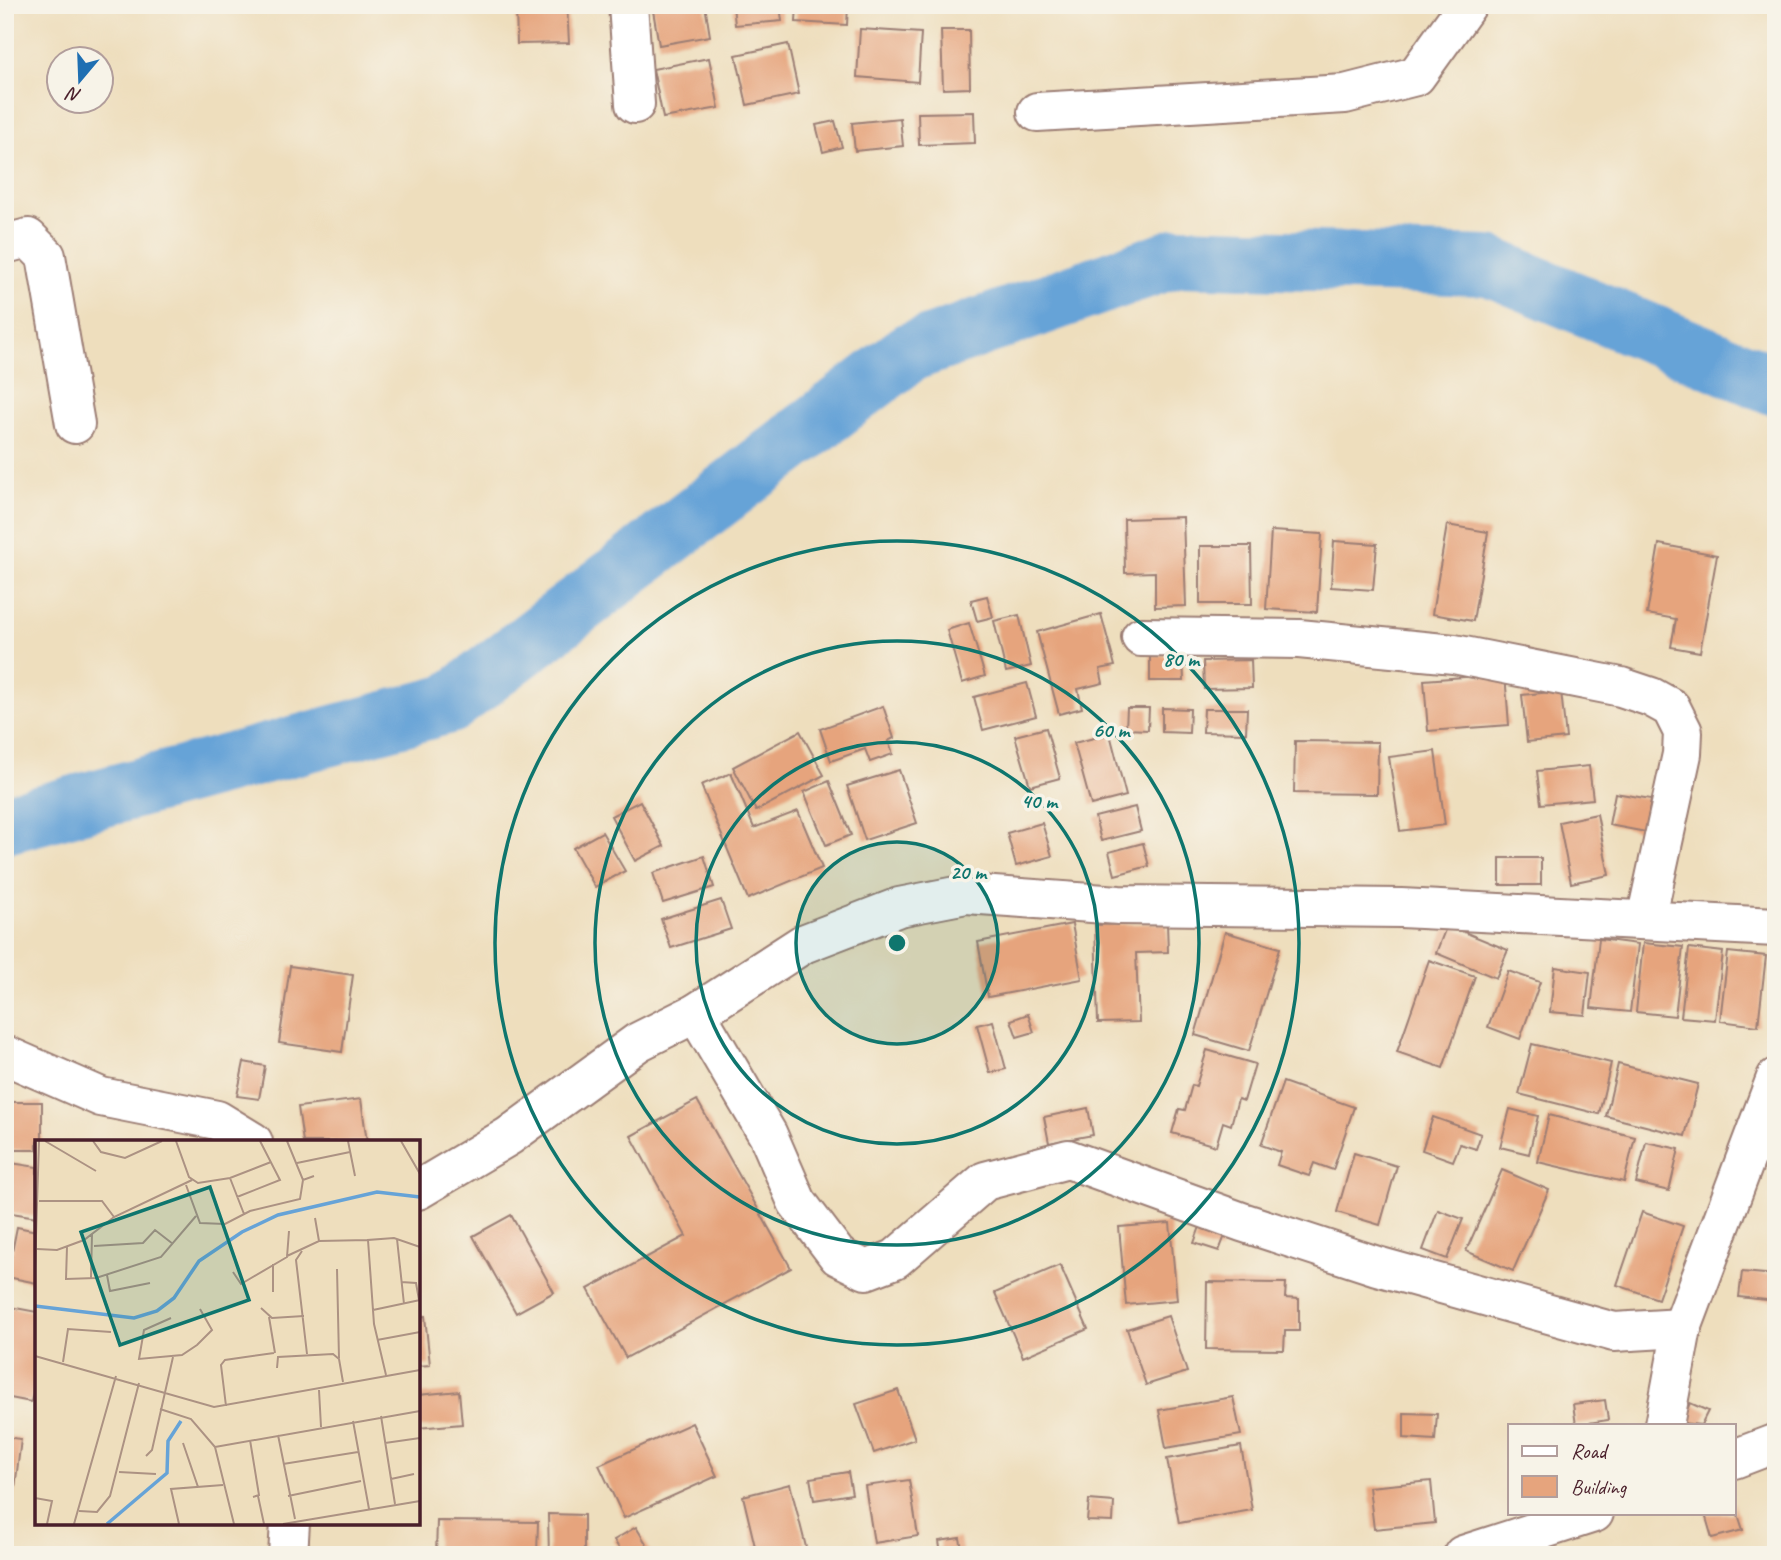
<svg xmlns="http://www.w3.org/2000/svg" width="1781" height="1560" viewBox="0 0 1781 1560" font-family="Caveat,sans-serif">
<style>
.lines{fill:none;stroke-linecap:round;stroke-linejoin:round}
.river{stroke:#66a3d7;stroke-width:60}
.building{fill:#e6a47d}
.minor-casing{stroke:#9c7e74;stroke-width:42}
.minor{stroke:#fff;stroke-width:38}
.ring{fill:none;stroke:#0f766e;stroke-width:3.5}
.inset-river{fill:none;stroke:#66a3d7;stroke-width:3.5}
.inset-road{fill:none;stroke:#ac9283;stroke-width:2}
.view{fill:#0f766e;fill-opacity:0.15;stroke:#0f766e;stroke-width:3.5}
.inset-edge{fill:none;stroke:#4a1f2b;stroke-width:3.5}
.centre{fill:#0f766e;stroke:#f7f3e8;stroke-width:3.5}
.ring-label{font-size:21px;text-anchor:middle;font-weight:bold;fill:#0f766e;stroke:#f7f3e8;stroke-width:7;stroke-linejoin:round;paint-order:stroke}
</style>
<rect width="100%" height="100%" fill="#f7f3e8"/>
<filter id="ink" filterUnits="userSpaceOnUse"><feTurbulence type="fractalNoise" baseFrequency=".0143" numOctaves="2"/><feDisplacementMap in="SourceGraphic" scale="14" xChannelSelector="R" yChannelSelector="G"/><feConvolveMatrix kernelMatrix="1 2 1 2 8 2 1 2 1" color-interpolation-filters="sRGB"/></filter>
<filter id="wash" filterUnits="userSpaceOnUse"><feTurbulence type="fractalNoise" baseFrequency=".00686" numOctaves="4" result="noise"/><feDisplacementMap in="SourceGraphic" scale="28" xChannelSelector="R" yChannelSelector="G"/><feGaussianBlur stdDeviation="1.57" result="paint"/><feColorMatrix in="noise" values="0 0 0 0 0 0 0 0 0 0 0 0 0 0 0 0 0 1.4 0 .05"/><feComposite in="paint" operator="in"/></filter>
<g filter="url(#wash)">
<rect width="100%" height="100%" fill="#eedebd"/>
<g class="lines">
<path class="river" d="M5,824l444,-120 461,-352 268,-95 311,9 287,120"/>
</g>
<g id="blocks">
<g class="building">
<path d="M516,5h51l2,38 -52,1z"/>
<path d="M652,5h53l5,31 -51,9z"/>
<path d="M733,5h47l2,16 -47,4z"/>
<path d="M797,5h51l-1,20 -51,-3z"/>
<path d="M860,29l61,4 -3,49 -61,-5z"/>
<path d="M941,30h28l1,58 -27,1z"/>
<path d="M788,44l11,50 -52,11 -11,-50z"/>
<path d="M709,58l10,50 -56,10 -10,-49z"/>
<path d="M974,112l1,31 -56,2 -1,-32z"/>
<path d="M900,118l3,28 -48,5 -3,-28z"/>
<path d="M835,121l7,26 -19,5 -7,-27z"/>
<path d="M1183,517l3,89 -31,1v-35l-30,1 -1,-54z"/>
<path d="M1447,525l41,7 -15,89 -41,-7z"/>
<path d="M1271,531l51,3 -5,78 -51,-3z"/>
<path d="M1334,541l43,3 -4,46 -42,-3z"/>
<path d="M1659,544l58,11 -17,97 -29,-5 5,-28 -29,-5z"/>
<path d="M1200,546h51l1,58h-52z"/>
<path d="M987,596l6,21 -16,4 -6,-21z"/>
<path d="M1101,614l14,52 -15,3 3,14 -25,6 4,19 -23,6 -22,-82z"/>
<path d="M1019,615l12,51 -25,6 -12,-51z"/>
<path d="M969,623l16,53 -23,7 -15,-53z"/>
<path d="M1150,655h33l1,26h-34z"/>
<path d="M1251,660l1,28 -48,1 -1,-28z"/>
<path d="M1505,674l4,51 -81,6 -4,-51z"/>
<path d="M1027,683l9,33 -53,14 -9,-33z"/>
<path d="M1561,691l5,47 -39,4 -5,-47z"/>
<path d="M883,706l11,32 -6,3 5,13 -23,8 -5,-13 -34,12 -11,-32z"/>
<path d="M1127,708h22l-1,22 -22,-1z"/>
<path d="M1162,708l28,1 -1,24 -27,-1z"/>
<path d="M1204,709h43l-1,24 -43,-1z"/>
<path d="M1046,728l14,50 -30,8 -15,-50z"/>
<path d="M800,731l24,44 -68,36 -23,-44z"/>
<path d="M1110,734l16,62 -35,9 -17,-62z"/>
<path d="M1295,741l83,1 -1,52 -83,-1z"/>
<path d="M1435,751l10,74 -45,6 -11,-74z"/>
<path d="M1589,766l4,33 -52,5 -4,-33z"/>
<path d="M899,770l18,53 -52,17 -18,-54z"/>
<path d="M731,773l23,55 44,-17 24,57 -74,31 -47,-114z"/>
<path d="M829,781l22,54 -25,10 -22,-53z"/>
<path d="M1615,793l36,6 -5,33 -37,-7z"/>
<path d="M640,801l24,45 -29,15 -24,-45z"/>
<path d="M1135,807l6,24 -40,10 -6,-24z"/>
<path d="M1597,814l12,61 -38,8 -12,-61z"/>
<path d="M1042,823l10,33 -36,10 -9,-33z"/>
<path d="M602,832l23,39 -30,16 -22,-39z"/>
<path d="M1143,843l6,23 -34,9 -6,-23z"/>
<path d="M704,856l10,31 -51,16 -10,-30z"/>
<rect x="1500" y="858" width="41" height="27"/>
<path d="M721,900l10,29 -60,19 -10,-29z"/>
<path d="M1167,923l1,29 -32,1 3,69 -41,1 -3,-98z"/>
<path d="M1072,924l10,55 -94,18 -10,-55z"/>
<path d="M1447,925l61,25 -12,28 -60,-25z"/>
<path d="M1225,932l55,16 -31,103 -54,-16z"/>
<path d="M1599,939l39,5 -8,68 -39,-4z"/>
<path d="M1643,943l40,4 -8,69 -39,-4z"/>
<path d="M1689,948l34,4 -8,68 -34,-3z"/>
<path d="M1728,952l38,4 -8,70 -38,-5z"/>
<path d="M1429,960l46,16 -32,92 -46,-16z"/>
<path d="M290,966l63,9 -11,77 -63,-9z"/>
<path d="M1555,967l35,5 -5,43 -35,-3z"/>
<path d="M1508,971l32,11 -20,57 -32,-12z"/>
<path d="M1028,1014l6,18 -17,5 -6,-17z"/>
<path d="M993,1021l13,48 -16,4 -13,-48z"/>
<path d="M1532,1044l79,19 -12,51 -80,-20z"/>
<path d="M1207,1050l48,14 -11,37 -6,-2 -7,26 -8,-3 -7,24 -44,-13 7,-24 6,1 7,-25 4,1z"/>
<path d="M244,1062l21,4 -6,33 -22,-3z"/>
<path d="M1618,1064l80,20 -13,52 -79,-20z"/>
<path d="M1283,1082l71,25 -21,63 -19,-7 -5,13 -32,-11 4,-13 -20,-7z"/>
<path d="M361,1099l6,43h-64l-5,-35z"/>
<path d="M697,1100l94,168 -165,90 -38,-69 98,-53 -55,-100z"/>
<path d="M5,1102h37v40h-5v8h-32z"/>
<path d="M1088,1108l5,27 -44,8 -5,-26z"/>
<path d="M1510,1109l28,7 -9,38 -29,-7z"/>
<path d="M1549,1115l86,22 -11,45 -86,-20z"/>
<path d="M1433,1117l48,17 -5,15 -16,-5 -7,17 -31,-11z"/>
<path d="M1646,1142l33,7 -10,42 -33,-8z"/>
<path d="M1354,1153l43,13 -17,59 -43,-13z"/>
<path d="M5,1162l32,5v50l-32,-5z"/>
<path d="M1502,1170l47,20 -36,81 -47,-20z"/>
<path d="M1438,1210l25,9 -16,40 -24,-9z"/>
<path d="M1642,1212l41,14 -25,73 -41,-14z"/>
<path d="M511,1215l43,77 -38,21 -43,-77z"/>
<path d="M1170,1223l7,77 -51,5 -7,-78z"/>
<path d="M1201,1224l25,9 -7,18 -25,-8z"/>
<path d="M17,1227l20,4v52l-30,-6z"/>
<path d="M1060,1265l28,64 -65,28 -28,-64z"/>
<path d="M1742,1272l34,3v26l-37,-4z"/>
<path d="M1207,1282l79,1 -1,15 14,1v32h-14l-1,19 -78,-1z"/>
<path d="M5,1306l32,6v62l-6,28 -26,-5z"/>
<path d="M425,1316l5,49 -12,1v-49z"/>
<path d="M1168,1316l19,56 -41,13 -19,-56z"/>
<path d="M898,1390l17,49 -41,14 -18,-49z"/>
<path d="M459,1391l3,33 -44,4v-33z"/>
<path d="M1233,1397l8,38 -75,13 -7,-38z"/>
<path d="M1605,1400l3,20 -32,5 -3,-21z"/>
<path d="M1690,1403l18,8 -7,14 -20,-2z"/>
<path d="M1404,1413l33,1 -2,26 -31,-2z"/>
<path d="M692,1423l25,53 -93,42 -25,-53z"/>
<path d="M5,1437l16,2 -9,73 -7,-1z"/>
<path d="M1241,1446l11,64 -73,13 -12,-64z"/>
<path d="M848,1472l4,22 -38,6 -4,-22z"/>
<path d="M909,1480l9,56 -44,7 -9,-57z"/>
<path d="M1431,1481l4,42 -61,6 -5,-42z"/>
<path d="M790,1484l18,71h-51l-14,-59z"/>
<path d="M1089,1500l25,2 -1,20 -26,-1z"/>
<path d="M1776,1501v29l-3,1 -4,-29z"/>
<path d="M1734,1502l9,28 -31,8 -7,-24 29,-1z"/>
<path d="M548,1514l36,1v40h-35z"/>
<path d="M437,1521l101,1 -1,33h-101z"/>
<path d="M636,1527l17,28h-30l-9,-15z"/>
<path d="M960,1538l3,17h-22l-2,-14z"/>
</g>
</g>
</g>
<g filter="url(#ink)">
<use href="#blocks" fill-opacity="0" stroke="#9c7e74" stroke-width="2"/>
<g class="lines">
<defs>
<g id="minor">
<path d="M628,5l7,99"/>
<path d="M1037,112l308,-18 71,-18 51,-71"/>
<path d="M5,244l23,-6 18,18 29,168"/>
<path d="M1141,637l158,2 155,15 167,33 30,10 20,11 12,24 -1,22 -36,166"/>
<path d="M696,1013l72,122 29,67 41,54 28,14 29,-11 90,-78 83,-22 174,63 135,44 237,66 68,-4"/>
<path d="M5,1055l96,42 116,23 36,22"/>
<path d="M418,1190l91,-54 129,-94 58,-29 107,-69 96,-37 67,-13 153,11 282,3 375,19"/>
<path d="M1664,1425l18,-97 94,-250"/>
<path d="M1734,1459l42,-16"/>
<path d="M288,1555l2,-32"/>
<path d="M1463,1555l131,-42"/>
</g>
</defs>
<use href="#minor" class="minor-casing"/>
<use href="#minor" class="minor"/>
</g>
</g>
<circle cx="897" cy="943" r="101" fill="#0f766e" fill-opacity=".12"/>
<g class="ring">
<circle cx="897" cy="943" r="101"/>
<circle cx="897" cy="943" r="201"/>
<circle cx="897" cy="943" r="302"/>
<circle cx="897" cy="943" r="402"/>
</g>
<g transform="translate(35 1140)">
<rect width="385" height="385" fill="#eedebd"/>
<path class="inset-river" d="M0,166l99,12 23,-7 17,-13 25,-37 43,-29 36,-17 99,-23 43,5M72,384l60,-51 1,-32 13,-20"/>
<path class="inset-road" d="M10,1l51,30M58,1l8,11 24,6 37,-17M141,1l13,36 9,6 32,-5 41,-16M252,1l16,39 11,-4M313,1l7,35M366,1l19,33M262,23l53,-11M195,38l14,36M151,45l14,38 25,1 25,-13 50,-12 3,-19M202,57l43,-17 -20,-39M4,61h63l12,16M280,78l4,23M362,99l7,65M59,106l49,-3 12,-13 18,14M32,107l-1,32 30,-1 65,-21 35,-41M2,109l20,1 27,-10 30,-23 78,-37M267,111l-6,9 11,94M252,116l32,-15 49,-1M238,124v28M0,128l4,-127M302,129l2,89M198,132l8,12 46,-27 2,-26M72,135l3,16 40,-8M56,138l1,-44M366,142l15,1 3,17M226,168l11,10 32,-2M338,170l47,-10M234,177l6,36M136,178l-27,12 -5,29 43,-4 15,-10 15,-15 -12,-21M342,200l43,-8M0,216l179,51 206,-37M28,222l5,-33 43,3M242,228l1,-11 55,-3 6,5 4,23M351,235l-12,-51 -6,-84 26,-2 26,9M284,250l2,37M191,266l-5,-41 4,-5 49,-7M125,269l31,10 24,28 19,77M346,276l14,88M318,281l16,88M243,295l17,84M215,300l9,55 -6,2M148,303l15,44M350,303l35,-5M180,307l205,-36M111,316l6,-6 21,-93M248,324l75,-12M84,332l37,2M356,339l23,-5M223,356l6,28M253,356l73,-15M0,358l17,3 -5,23M44,371l18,1 13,-16 29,-113M39,384l42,-148M144,384l-8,-35 52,-4M248,384l137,-23"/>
<path class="view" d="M175,47l39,113 -129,45 -39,-113z"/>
<rect width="385" height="385" class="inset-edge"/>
</g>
<circle cx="897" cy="943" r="10" class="centre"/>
<g class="ring-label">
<text x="1181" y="666">80 m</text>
<text x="1111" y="737">60 m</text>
<text x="1039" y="808">40 m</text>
<text x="968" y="879">20 m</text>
</g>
<rect width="1781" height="1560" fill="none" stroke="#f7f3e8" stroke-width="28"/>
<rect x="1508" y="1424" width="228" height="91" fill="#f7f3e8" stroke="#b29e9c" stroke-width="2"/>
<rect x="1522" y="1446" width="35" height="10" fill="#ffffff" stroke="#b29e9c" stroke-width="2"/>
<text x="1571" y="1458" font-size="21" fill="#4a1f2b">Road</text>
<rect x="1522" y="1476" width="35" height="21" fill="#e6a47d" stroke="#b29e9c" stroke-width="2"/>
<text x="1571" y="1494" font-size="21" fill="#4a1f2b">Building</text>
<g transform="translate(80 80) rotate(199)"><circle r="33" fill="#f7f3e8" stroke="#b29e9c" stroke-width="2"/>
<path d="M0-5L12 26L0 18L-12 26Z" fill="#1f6fb2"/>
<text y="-10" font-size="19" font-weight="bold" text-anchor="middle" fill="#4a1f2b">N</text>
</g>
</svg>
